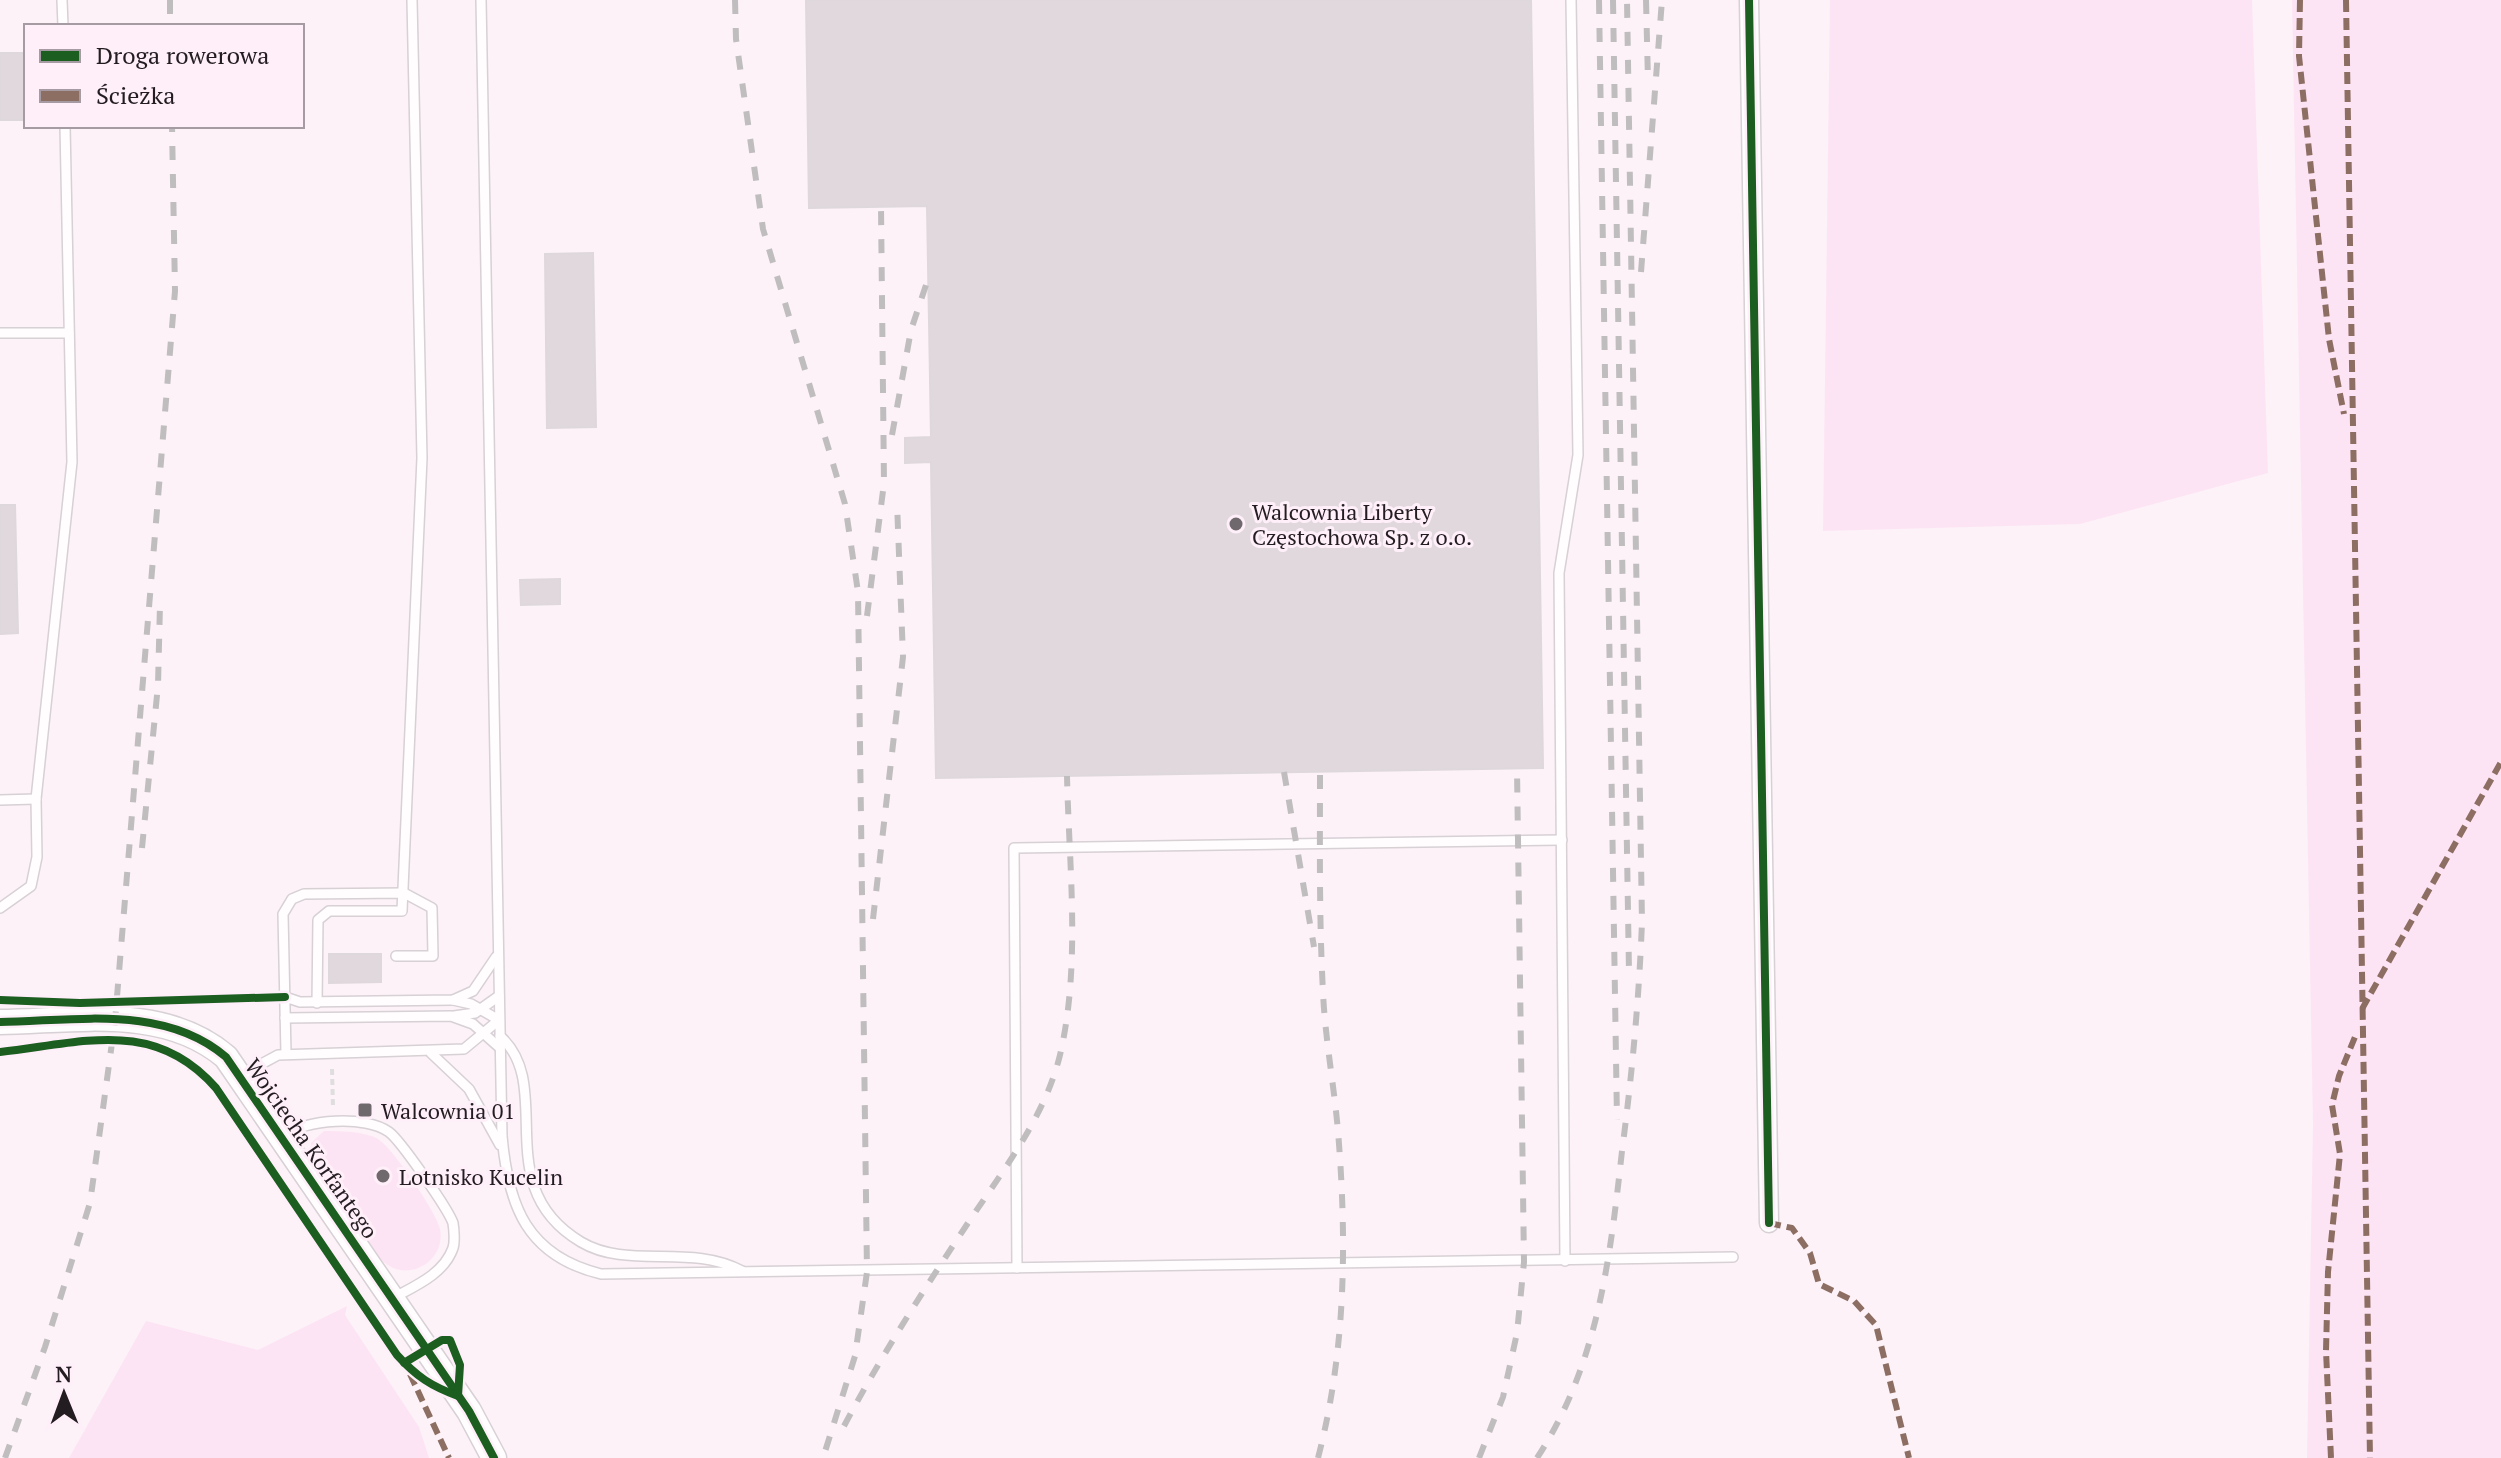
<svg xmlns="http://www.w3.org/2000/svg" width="2501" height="1458" viewBox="0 0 2501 1458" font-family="'PT Serif',serif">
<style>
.green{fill:#fde4f4}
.building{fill:#e0d8dd;stroke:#ded7db;stroke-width:2}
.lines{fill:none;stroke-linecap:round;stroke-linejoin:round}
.lane-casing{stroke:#d7d0d5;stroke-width:12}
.street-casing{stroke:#d7d0d5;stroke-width:21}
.secondary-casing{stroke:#d7d0d5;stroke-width:27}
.path{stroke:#dfddde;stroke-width:4;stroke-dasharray:6 4;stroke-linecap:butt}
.lane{stroke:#fffdfe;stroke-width:9}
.street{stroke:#fffdfe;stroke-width:18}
.secondary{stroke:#fffdfe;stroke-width:24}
.rail{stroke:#c0bdbf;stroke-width:6;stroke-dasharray:14 14;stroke-linecap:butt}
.quiet{stroke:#8d6e63;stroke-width:6;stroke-dasharray:12 6;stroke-linecap:butt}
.cycleway-casing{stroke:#ffeff9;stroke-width:13}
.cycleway{stroke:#1b5e20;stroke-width:8}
.poi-dot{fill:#6f686c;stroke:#ffeff9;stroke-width:3}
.labels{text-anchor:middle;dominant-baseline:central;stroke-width:6;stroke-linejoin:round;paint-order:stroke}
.poi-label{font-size:22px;fill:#231d21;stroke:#ffeff9;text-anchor:start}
.street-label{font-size:22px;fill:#231d21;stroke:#ffeff9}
</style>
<rect width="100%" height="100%" fill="#fcf2f8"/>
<g class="green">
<path d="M1830,0h422l16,473 -188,51 -257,7z"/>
<path d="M2292,0h209v1458h-194l6,-333z"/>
<path d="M324,1131c17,0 40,0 54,8 14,8 59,74 62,90 6,31 -30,54 -55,34 -19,-14 -58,-82 -73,-105l-1,-15z"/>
<path d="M347,1306l-2,9 74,112 10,31h-360l77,-137 112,29z"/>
</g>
<g class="building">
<path d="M806,0h725l12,768 -607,10 -5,-316 -26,1v-25l26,-1 -4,-231 -118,2z"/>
<rect x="0" y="53" width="26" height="67"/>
<path d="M593,253l3,174 -49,1 -2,-174z"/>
<path d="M0,505h15l3,128 -18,1z"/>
<path d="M560,579v25l-39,1 -1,-25z"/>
<path d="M329,954h52v28l-52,1z"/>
</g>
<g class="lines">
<defs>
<g id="lane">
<path d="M62,0l1,26"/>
<path d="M481,0l21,1136c6,70 25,120 99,138l1132,-17"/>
<path d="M0,333h69"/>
<path d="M0,800l36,-1"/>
<path d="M0,908l31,-22 6,-29 -1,-58 36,-337 -7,-336"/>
<path d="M285,997l15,5 153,-2 20,-9 23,-34"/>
<path d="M317,1003l1,-83 11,-9h73l20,-453 -10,-458"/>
<path d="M454,1016l21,-3 24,-17"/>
<path d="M285,1018l166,-2 22,8 27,24"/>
<path d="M500,1036c57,51 -13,150 81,206 47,28 110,1 161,29"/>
<path d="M431,1053l38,36 31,56"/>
<path d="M286,1054l-3,-140 9,-15 12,-5 100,-1 28,15 1,48h-37"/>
<path d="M241,1075l37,-20 186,-6 35,-29 -28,-16 -18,-4"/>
<path d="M283,1136c22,-17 83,-21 106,-4 12,9 59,77 64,91 1,6 2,19 0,25 -9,26 -38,38 -60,50"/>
<path d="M1565,1261l-6,-688 19,-118 -7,-455"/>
<path d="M1017,1268l-3,-420 548,-8"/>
</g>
<path id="street" d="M1749,0l20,1223"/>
<path id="secondary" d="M0,1022c76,-1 164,-18 226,35l243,354 25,47"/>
</defs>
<use href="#lane" class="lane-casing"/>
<use href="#street" class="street-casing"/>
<use href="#secondary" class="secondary-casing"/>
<path class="path" d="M332,1069l1,38"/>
<use href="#lane" class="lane"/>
<use href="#street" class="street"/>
<use href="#secondary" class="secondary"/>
<g class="rail">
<path d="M170,0v26"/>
<path d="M735,0l1,39 27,190 82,275 13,88 9,680 -12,84 -32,102"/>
<path d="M1599,0l18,1120"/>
<path d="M1613,0l16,972"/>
<path d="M1646,0l2,81"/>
<path d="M1641,272l21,-272"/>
<path d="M892,435l19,-105 17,-51"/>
<path d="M867,616l17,-133 -3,-276"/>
<path d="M1284,772l30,175"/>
<path d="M142,848l16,-163 2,-81"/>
<path d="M873,919l30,-262 -6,-154"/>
<path d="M844,1426c36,-68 77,-132 120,-197 36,-55 80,-109 96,-174 21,-90 9,-188 7,-279"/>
<path d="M5,1458l40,-111 45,-144 25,-182 60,-730 -3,-165"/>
<path d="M1318,1458c28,-108 29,-216 20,-327 -4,-46 -13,-93 -15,-139 -4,-74 -3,-147 -3,-220"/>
<path d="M1479,1458l24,-61 14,-64 7,-71 -7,-493"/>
<path d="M1537,1458c61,-93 73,-199 85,-307 10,-76 17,-152 20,-229l-15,-922"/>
</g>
<g class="quiet">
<path d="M2300,0l-1,56 30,283 15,75"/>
<path d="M2346,0l24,1458"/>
<path d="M2362,1009l139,-247"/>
<path d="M1769,1223l23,5 18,25 9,31 35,17 22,24 33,133"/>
<path d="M410,1374l39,84"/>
<path d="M2331,1458l-5,-107 2,-79 12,-118 -8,-49 7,-29 18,-44"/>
</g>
<defs>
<g id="cycleway">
<path d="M1749,0l20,1223"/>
<path d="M0,1000l80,3 205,-6"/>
<path d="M0,1022c76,-1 164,-18 226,35l243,354 25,47"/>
<path d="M0,1052c82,-9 154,-35 216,36l181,267c20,22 34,31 61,41l2,-31 -10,-25h-8l-38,23"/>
</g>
</defs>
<use href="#cycleway" class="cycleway-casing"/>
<use href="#cycleway" class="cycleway"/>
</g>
<g class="poi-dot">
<circle cx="1236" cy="524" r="8"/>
<rect x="357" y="1102" width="16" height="16" rx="4"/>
<circle cx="383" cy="1176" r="8"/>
</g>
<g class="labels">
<g class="poi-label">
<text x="1252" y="511">Walcownia Liberty<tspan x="1252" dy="25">Częstochowa Sp. z o.o.</tspan></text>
<text x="381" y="1110">Walcownia 01</text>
<text x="399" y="1176">Lotnisko Kucelin</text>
</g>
<g class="street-label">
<text transform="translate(312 1148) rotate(55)">Wojciecha Korfantego</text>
</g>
</g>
<rect x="24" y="24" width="280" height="104" fill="#ffeff9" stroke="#a79ba3" stroke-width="2"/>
<rect x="40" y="50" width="40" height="12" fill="#1b5e20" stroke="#a79ba3" stroke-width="2"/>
<text x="96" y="64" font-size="24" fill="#231d21">Droga rowerowa</text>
<rect x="40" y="90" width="40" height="12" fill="#8d6e63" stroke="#a79ba3" stroke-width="2"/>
<text x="96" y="104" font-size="24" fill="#231d21">Ścieżka</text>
<g transform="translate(64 1394) rotate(359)" stroke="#ffeff9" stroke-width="6" paint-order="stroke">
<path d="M0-6L14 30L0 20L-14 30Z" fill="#231d21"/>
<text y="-12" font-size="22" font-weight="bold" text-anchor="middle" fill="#231d21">N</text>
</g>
</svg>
